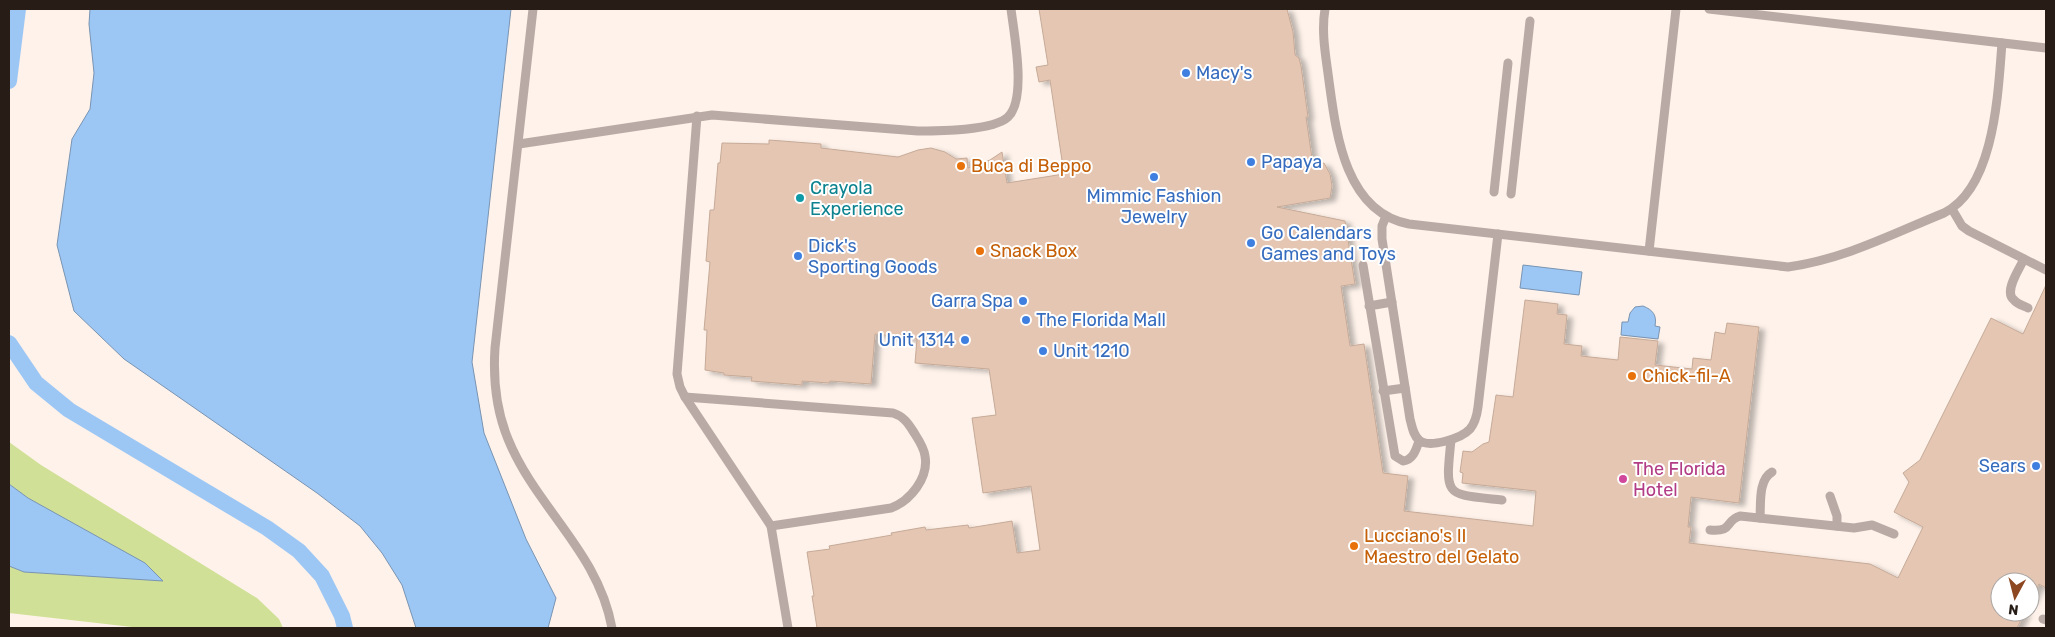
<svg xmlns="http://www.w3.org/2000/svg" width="2055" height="637" viewBox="0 0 2055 637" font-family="Rubik,sans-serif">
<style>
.green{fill:#d0e096}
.water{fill:#9cc7f5;stroke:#7994b2}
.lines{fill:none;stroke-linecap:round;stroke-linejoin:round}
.canal{stroke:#9cc7f5;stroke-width:16}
.building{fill:#e4c6b3;stroke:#c6aa97;filter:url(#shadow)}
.lane{stroke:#baaaa6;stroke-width:9}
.shop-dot{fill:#3f7fe0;stroke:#fff;stroke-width:2}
.food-dot{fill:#e8710a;stroke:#fff;stroke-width:2}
.culture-dot{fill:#0f9aa8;stroke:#fff;stroke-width:2}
.hotel-dot{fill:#d1479c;stroke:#fff;stroke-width:2}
.labels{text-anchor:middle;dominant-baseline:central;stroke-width:4;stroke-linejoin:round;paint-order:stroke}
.shop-label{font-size:18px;fill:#366cbe;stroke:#fff;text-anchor:start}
.food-label{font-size:18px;fill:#c56008;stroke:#fff;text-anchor:start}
.culture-label{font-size:18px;fill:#0d838f;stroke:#fff;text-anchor:start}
.hotel-label{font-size:18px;fill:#b23c85;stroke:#fff;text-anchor:start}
</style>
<defs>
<filter id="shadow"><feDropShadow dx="5.5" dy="3" stdDeviation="2.5" flood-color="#0004"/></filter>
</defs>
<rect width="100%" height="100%" fill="#fef2ea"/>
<path class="green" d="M9,442l32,23 216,133 22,21 4,9h-142l-132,-15v-47l15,6 138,8 -134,-82 -19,-14z"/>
<g class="water">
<path d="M90,9h421l-39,353 12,71 42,106 30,59 -8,30h-132l-14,-43 -20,-32 -22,-27 -43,-33 -193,-134 -50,-48 -17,-66 15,-106 18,-30 4,-36 -5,-49z"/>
<path d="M1523,265l59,7 -3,23 -59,-7z"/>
<path d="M1643,306c10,4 14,9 12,20l5,1 -2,12 -37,-4 1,-13h6l2,-9 5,-6z"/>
<path d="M9,484l19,14 117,65 18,18 -139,-9 -15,-6z"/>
</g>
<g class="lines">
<g class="canal">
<path d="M9,81l9,-72"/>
<path d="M9,343l27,40 33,27 198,118 32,23 23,25 20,40 3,12"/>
</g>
</g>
<path class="building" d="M1039,9h248l6,23 2,23 4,3 2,8 7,51h-2l7,48 11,-2 6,11 2,12 -2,12 -53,9 68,14 10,63 -14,2 9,60 14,-2 19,129 25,3 -4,35 129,15 3,-35 -74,-8 1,-10 -3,-1 3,-21 9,1 11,-8 6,-2 7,-47 17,2 12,-97 33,4 -1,10 10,1 -3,29 18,2 -1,10 37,4 2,-23 38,4 -3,24 37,4 1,-11 18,2 4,-28 10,2 2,-11 32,4 -20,176 -48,-6 -3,30h3l-2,16 181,21 28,14 25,-51 -29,-15 15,-30 -6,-9 17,-13 71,-142 32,16 23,-49v303l-7,-4 -9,19v-21h-30v30h25l-8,16h-1200l-5,-32h2l-7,-44 23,-3 -1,-3 63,-11 -1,-2 34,-6 1,3 42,-5 1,3 43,-7 5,32 23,-3 -9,-64 -48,7 -11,-75 24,-3 -7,-46 -74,-6 2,-24 -42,-5 -4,50 -41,-3 -1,2 -27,-2v4l-51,-4 1,-4 -28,-2v-2l-19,-3 2,-40h-3l6,-68 -4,-1 4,-51h4l4,-47h2l2,-20 47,1v-4l52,4v4l77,9 20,-7 13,-2 14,4 11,7 11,-1 1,10 22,-8 12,-8 5,31 57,-9 -14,-94 -11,2 -3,-15 12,-2z"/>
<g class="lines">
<g class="lane">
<path d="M533,9l-38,339c-2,31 1,62 13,91 28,69 90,112 104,189"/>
<path d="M1325,9c-4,24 1,48 4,72 7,52 16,131 80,143l379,43c57,-8 104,-33 156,-54 51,-25 54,-121 58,-170"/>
<path d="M1709,9l337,39"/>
<path d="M697,116l-20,258 3,13 5,10 86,129 17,102"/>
<path d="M519,144l193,-29 206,16c20,0 75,0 90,-14 19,-18 6,-83 3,-108"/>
<path d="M1494,192l14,-129"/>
<path d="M1511,194l19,-173"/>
<path d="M1952,209l10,17 7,5 77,39"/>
<path d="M1386,216l-4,10v13l28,180c2,7 3,16 9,21 10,9 43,-2 51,-11 5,-6 7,-14 8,-22l20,-173"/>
<path d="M1649,251l27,-242"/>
<path d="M2024,259c-4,9 -21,33 -10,41 3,4 10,6 14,8"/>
<path d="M1363,265l32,191 8,5c10,-1 13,-11 16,-20"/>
<path d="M1369,306l23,-4"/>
<path d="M1383,391l22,-3"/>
<path d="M685,397l208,16c10,3 15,10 20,18 5,8 11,16 12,25 4,22 -15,45 -34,52l-120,18"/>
<path d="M1451,440c-6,58 -6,54 51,60"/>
<path d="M1830,496l7,20v10"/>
<path d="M1760,518c1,-14 -2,-38 12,-46"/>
<path d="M1710,530c24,2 14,-9 30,-14l114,12 18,-3 22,9"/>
<path d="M2043,619l3,1"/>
</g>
</g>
<g class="shop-dot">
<circle cx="1186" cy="73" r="5"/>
<circle cx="1251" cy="162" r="5"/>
<circle cx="1154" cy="177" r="5"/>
<circle cx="1251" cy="243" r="5"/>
<circle cx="798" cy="256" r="5"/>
<circle cx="1023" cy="301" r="5"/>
<circle cx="1026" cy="320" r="5"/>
<circle cx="965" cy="340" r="5"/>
<circle cx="1043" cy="351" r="5"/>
<circle cx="2036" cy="466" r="5"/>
</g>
<g class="food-dot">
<circle cx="961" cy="166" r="5"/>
<circle cx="980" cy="251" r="5"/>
<circle cx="1632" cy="376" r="5"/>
<circle cx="1354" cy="546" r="5"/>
</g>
<circle class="culture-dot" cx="800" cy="198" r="5"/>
<circle class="hotel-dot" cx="1623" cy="479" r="5"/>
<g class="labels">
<g class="shop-label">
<text x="1196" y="73">Macy's</text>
<text x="1261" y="162">Papaya</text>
<text x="1154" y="196" text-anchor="middle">Mimmic Fashion<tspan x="1154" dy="21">Jewelry</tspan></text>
<text x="1261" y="233">Go Calendars<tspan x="1261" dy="21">Games and Toys</tspan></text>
<text x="808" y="246">Dick's<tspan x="808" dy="21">Sporting Goods</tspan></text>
<text x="1013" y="301" text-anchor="end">Garra Spa</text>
<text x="1036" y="320">The Florida Mall</text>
<text x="955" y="340" text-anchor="end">Unit 1314</text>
<text x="1053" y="351">Unit 1210</text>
<text x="2026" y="466" text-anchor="end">Sears</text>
</g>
<g class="food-label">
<text x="971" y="166">Buca di Beppo</text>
<text x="990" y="251">Snack Box</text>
<text x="1642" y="376">Chick-fil-A</text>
<text x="1364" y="536">Lucciano's II<tspan x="1364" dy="21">Maestro del Gelato</tspan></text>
</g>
<g class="culture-label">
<text x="810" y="188">Crayola<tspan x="810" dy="21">Experience</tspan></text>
</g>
<g class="hotel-label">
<text x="1633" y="469">The Florida<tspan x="1633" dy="21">Hotel</tspan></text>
</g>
</g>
<rect width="2055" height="637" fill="none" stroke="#271d16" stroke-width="20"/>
<g transform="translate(2015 597) rotate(187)"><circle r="24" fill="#ffffff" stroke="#a9a5a2"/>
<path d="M0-4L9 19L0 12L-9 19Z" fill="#8d4721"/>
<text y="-8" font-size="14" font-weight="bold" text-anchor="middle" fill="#271d16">N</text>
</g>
</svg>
